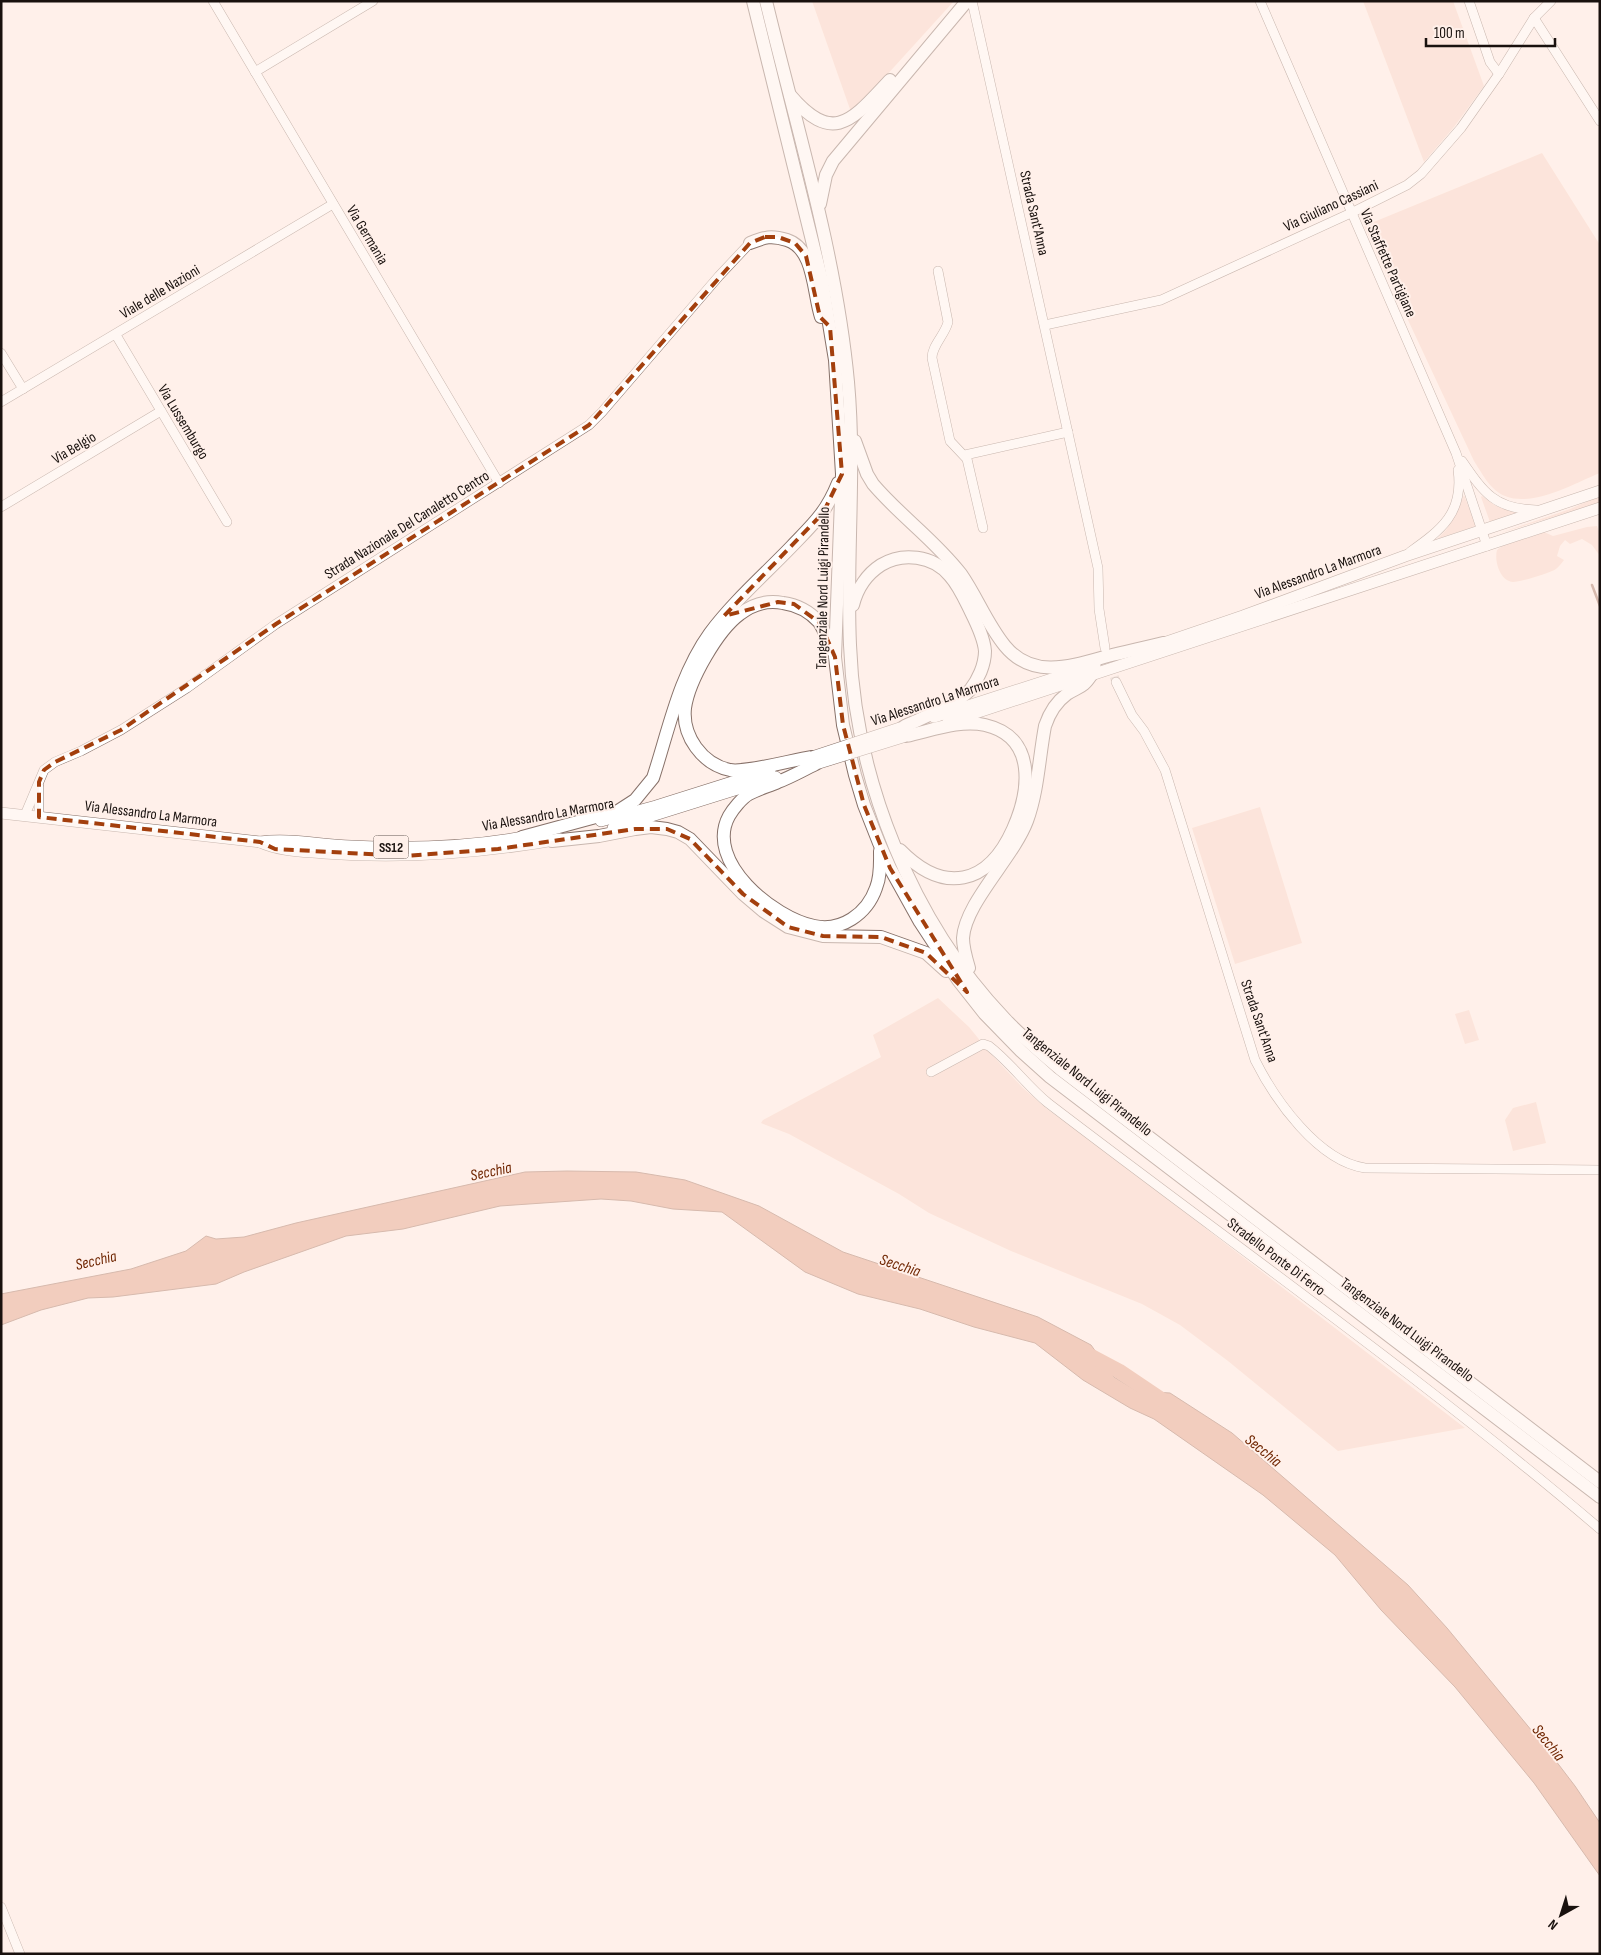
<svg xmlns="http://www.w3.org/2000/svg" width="1601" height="1955" viewBox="0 0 1601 1955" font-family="'Sofia Sans Condensed',sans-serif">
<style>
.green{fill:#f9d6c9}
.water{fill:#e2a38a;stroke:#a67765}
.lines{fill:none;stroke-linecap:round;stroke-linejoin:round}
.stream{stroke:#a67765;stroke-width:2.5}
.river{stroke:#e2a38a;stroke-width:15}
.minor-tunnel{stroke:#dccfc9;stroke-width:9;stroke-dasharray:9 4.5;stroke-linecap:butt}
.minor-casing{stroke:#877169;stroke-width:10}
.major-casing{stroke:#877169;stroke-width:12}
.highway-casing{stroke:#877169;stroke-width:14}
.minor{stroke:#fff;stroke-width:9}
.major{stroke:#fff;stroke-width:11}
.highway{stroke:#fff;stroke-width:12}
.major-bridge-casing{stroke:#877169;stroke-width:12;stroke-linecap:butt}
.major-bridge{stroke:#fff;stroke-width:11}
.marked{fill:none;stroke:#a33f0d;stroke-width:4;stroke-dasharray:10 6;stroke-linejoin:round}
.labels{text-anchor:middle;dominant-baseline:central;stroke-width:4;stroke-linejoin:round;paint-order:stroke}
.shield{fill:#fff0ea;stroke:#5e5450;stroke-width:1}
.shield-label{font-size:14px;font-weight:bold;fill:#19110e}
.street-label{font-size:15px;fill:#19110e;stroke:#fff0ea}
.water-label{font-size:16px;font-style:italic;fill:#6f2500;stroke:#fff0ea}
</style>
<rect width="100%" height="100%" fill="#fff0ea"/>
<g class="green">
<path d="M812,1h142l-89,98 -14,13z"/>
<path d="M1363,1h90l31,85 -30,41 -30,35z"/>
<path d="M1542,153l58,92v228c-30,12 -81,43 -108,14 -7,-7 -12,-17 -18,-26l-110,-235z"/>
<path d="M1464,495l12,31 -39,13 9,-9 7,-11z"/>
<path d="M1482,496l14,10 23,6 -29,10 -9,-25z"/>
<path d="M1600,496v7l-100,30 70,-24z"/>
<path d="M1597,526l3,8v22l-8,-11 -10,-6 -12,5 -5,-4 -5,6 -3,10 7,4c-3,4 -5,6 -8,9 -6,4 -35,13 -43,13 -13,-1 -19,-21 -16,-32l5,-4 42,-14 9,4 34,-9z"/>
<path d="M1260,807l42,136 -67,21 -43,-136z"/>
<path d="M938,998l31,29 22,27 32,34 24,21 53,38 365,281 -127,23 -110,-90 -48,-36 -38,-21 -131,-53 -82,-38 -30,-19 -110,-60 -28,-11 2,-3 118,-63 -8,-22z"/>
<path d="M1469,1010l10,30 -14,4 -10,-30z"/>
<path d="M1536,1102l10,41 -33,8 -8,-31 8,-12z"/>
</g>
<path class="water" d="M567,1171l69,1 49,8 74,26 84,46 195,65 53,28 23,32 23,14 33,2 62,40 176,152 39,43 99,120 29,38 25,37v53l-66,-93 -79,-96 -74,-77 -46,-55 -72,-60 -109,-76 -24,-11 -47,-28 -48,-37 -61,-16 -54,-18 -62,-15 -53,-22 -83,-60 -49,-3 -42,-8 -30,-2 -101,7 -97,23 -57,7 -102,36 -28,12 -103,13 -25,1 -47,12 -40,15v-31l130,-25 55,-18 20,-15 10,3 28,-2 52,-14 229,-51z"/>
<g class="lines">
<path class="stream" d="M1592,585l8,21"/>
<path class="river" d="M1087,1354l32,17 46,31"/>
<path class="minor-tunnel" d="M1106,651l10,31"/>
<defs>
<g id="minor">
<path d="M213,1l286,482"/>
<path d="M972,1l126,567 1,41 6,39"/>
<path d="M1260,1l196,452 31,93"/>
<path d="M1469,1l21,61 9,12"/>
<path d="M1534,18l66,103"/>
<path d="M255,72l118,-71"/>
<path d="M938,271l10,51c-3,13 -16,23 -16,36l18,83 17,18 16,69"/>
<path d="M1045,325l116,-25 190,-87 56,-28 14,-11 40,-46 38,-54 35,-56 17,-17"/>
<path d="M116,335l111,187"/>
<path d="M1,353l22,36"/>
<path d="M1,402l332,-198"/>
<path d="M965,455l103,-23"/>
<path d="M1462,461c22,32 33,48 74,49"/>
<path d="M1,507l160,-96"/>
<path d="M1410,552c31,-22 54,-39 48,-82"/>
<path d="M1116,682l16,33 12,16 21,39 90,290c20,40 63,101 110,108l235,2"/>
<path d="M39,787v30"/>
<path d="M25,815l19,-45 11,-8 26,-11 40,-21 66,-42 89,-64 313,-199 13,-13 117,-136 31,-33"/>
<path d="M931,1072l52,-28 6,2c22,17 38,40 59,57 184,141 375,275 552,426"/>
<path d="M1,1907l19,47"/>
</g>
<g id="major">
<path d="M1155,646l88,-30 162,-60 195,-65"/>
<path d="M934,717l161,-52"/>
<path d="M948,722l652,-214"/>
<path d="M1,813l259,29c30,-4 60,3 91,4 59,3 120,1 178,-10"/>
<path d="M601,821l55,-15 114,-36"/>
<path d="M613,828l163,-51"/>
<path d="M260,842c20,9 41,9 64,11 79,6 158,0 236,-14"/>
</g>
<g id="highway">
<path d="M753,1l69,280 13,79 7,114 -7,183 8,68 12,50 9,30 15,38 11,25 30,54 38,58 26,33 37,38 29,26 550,420"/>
<path d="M766,1c30,125 70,252 82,381 8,88 -2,175 2,263 5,134 62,277 155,374 17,18 36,34 55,50l540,413"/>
<path d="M790,95c44,52 63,24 100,-15"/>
<path d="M820,204l6,-29 7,-14 134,-160"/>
<path d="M750,243c15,-6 21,-8 37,-3 28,9 26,53 34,77"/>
<path d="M855,441l12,33 6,10c27,32 62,56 88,90 16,23 26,50 44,72 28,34 67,20 103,10 18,-4 37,-9 55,-13"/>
<path d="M853,605c4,-16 14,-31 28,-40 21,-13 52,-10 69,11 9,10 15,24 21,36 6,12 13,26 14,39 0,14 -7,29 -15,39 -16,16 -46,27 -67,37"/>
<path d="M812,757c-20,3 -66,16 -82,13 -28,-6 -48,-34 -45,-62 4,-28 33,-78 55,-94 13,-10 28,-14 43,-11 14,2 26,8 36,19 6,9 10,21 15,31"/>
<path d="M816,764c-13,6 -25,13 -38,18 -9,4 -20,7 -29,12 -7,4 -16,15 -20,22 -25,46 45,102 85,110 27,6 53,-12 62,-38 5,-12 4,-25 4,-37"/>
<path d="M522,837l96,-26 17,-11 18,-22c16,-49 26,-102 57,-145 23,-31 54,-58 81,-86 22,-23 35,-34 47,-64"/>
<path d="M552,841l47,-5 36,-7 16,-2 16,2 11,3 12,7 53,55 20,17 25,16 35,9 58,1 45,16 20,18"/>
<path d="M900,850c44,45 88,35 113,-21 17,-38 24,-92 -28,-104 -25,-6 -55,6 -79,11"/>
<path d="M969,968c-3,-10 -6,-20 -6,-30 2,-35 50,-80 64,-117 11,-30 12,-63 18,-95 4,-12 11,-24 22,-32 13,-8 16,-6 25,-20"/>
</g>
</defs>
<use href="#minor" class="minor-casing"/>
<use href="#major" class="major-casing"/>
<use href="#highway" class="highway-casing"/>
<use href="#minor" class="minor"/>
<use href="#major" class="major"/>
<use href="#highway" class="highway"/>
<defs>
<g id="major-bridge">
<path d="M812,757l91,-30"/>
<path d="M816,764l90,-28"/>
</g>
</defs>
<use href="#major-bridge" class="major-bridge-casing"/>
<use href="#major-bridge" class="major-bridge"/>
</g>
<path d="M0 0H1601V1955H0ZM765,237h13l17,6 11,13 14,61 10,10 12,147 -19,39 -99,103 54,-14 16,2 26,19 15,34 8,68 21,80 26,63 77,124 -41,-39 -45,-16 -58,-1 -35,-9 -45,-33 -53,-55 -23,-10h-32l-137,20 -93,7 -130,-7 -15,-7 -221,-25v-35l5,-12 11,-8 66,-32 155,-106 313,-199 161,-182z" fill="#fff0ea" fill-opacity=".55" fill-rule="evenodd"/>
<path class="marked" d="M765,237h13l17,6 11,13 14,61 10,10 12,147 -19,39 -99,103 54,-14 16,2 26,19 15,34 8,68 21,80 26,63 77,124 -41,-39 -45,-16 -58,-1 -35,-9 -45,-33 -53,-55 -23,-10h-32l-137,20 -93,7 -130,-7 -15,-7 -221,-25v-35l5,-12 11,-8 66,-32 155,-106 313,-199 161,-182z"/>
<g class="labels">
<rect class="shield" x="373.5" y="835.5" width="35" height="23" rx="4"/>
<g class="shield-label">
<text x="391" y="847">SS12</text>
</g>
<g class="street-label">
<text transform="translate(1331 206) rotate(-25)">Via Giuliano Cassiani</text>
<text transform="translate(1034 213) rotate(77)">Strada Sant'Anna</text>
<text transform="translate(367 235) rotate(59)">Via Germania</text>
<text transform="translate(1388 263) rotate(66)">Via Staffette Partigiane</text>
<text transform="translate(160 292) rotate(-31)">Viale delle Nazioni</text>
<text transform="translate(183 422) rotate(59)">Via Lussemburgo</text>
<text transform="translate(74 448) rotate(-31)">Via Belgio</text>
<text transform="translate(407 525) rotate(-32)">Strada Nazionale Del Canaletto Centro</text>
<text transform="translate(1318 572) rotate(-20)">Via Alessandro La Marmora</text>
<text transform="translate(823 588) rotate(-89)">Tangenziale Nord Luigi Pirandello</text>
<text transform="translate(935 701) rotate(-18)">Via Alessandro La Marmora</text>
<text transform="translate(151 814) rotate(7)">Via Alessandro La Marmora</text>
<text transform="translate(548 815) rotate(-10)">Via Alessandro La Marmora</text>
<text transform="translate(1259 1021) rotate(71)">Strada Sant'Anna</text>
<text transform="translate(1087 1082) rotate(39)">Tangenziale Nord Luigi Pirandello</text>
<text transform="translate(1276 1257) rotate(37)">Stradello Ponte Di Ferro</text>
<text transform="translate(1407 1330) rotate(37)">Tangenziale Nord Luigi Pirandello</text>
</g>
<g class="water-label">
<text transform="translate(491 1172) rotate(-12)">Secchia</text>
<text transform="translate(96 1261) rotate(-13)">Secchia</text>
<text transform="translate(900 1266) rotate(18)">Secchia</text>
<text transform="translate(1263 1451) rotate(39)">Secchia</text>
<text transform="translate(1548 1743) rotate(51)">Secchia</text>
</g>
</g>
<rect width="1601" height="1955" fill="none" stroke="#19110e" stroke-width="5"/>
<g transform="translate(1561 1915) rotate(219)" stroke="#fff0ea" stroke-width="4" paint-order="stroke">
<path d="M0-4L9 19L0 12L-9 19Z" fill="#19110e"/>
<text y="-8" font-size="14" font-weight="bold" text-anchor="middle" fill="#19110e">N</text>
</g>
<path d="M1426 38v8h129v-8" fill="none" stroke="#19110e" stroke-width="2.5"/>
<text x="1434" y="38" font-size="15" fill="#19110e" stroke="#fff0ea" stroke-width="4" paint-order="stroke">100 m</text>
</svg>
